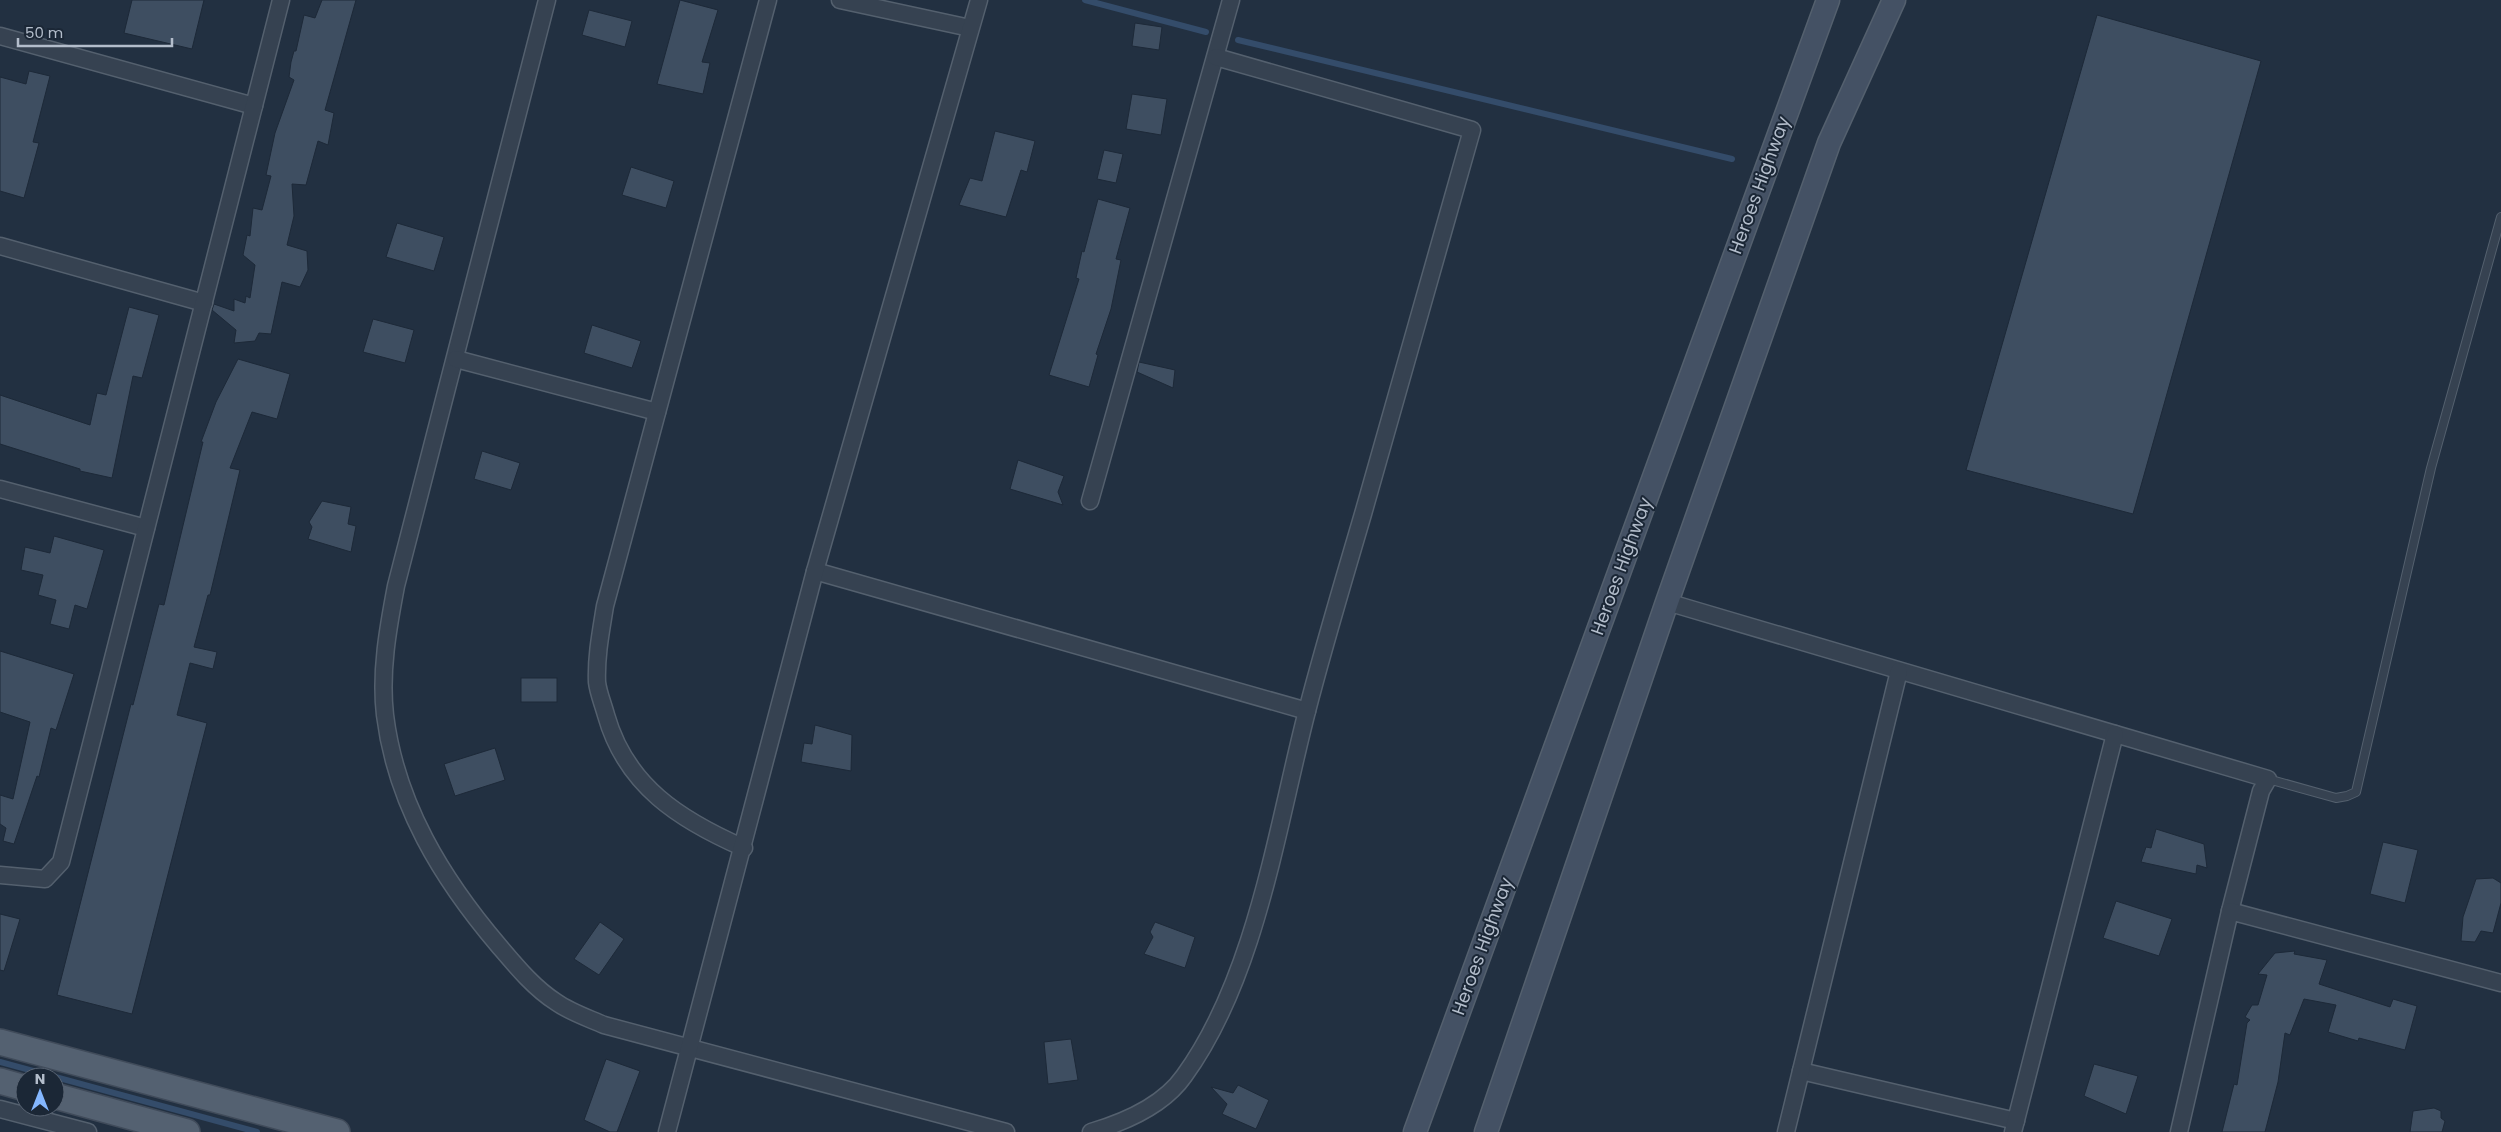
<svg xmlns="http://www.w3.org/2000/svg" width="2501" height="1132" viewBox="0 0 2501 1132" font-family="Poppins,sans-serif">
<style>
.lines{fill:none;stroke-linecap:round;stroke-linejoin:round}
.stream{stroke:#344c6a;stroke-width:6}
.building{fill:#3e4e61;stroke:#1d2938}
.service-casing{stroke:#54606e;stroke-width:10}
.minor-casing{stroke:#54606e;stroke-width:19}
.secondary-casing{stroke:#54606e;stroke-width:25}
.primary-casing{stroke:#404b5a;stroke-width:28}
.service{stroke:#364251;stroke-width:8}
.minor{stroke:#364251;stroke-width:16}
.secondary{stroke:#445164;stroke-width:22}
.primary{stroke:#546171;stroke-width:25}
.labels{text-anchor:middle;dominant-baseline:central;stroke-width:4;stroke-linejoin:round;paint-order:stroke}
.street-label{font-size:18px;fill:#b3bdcb;stroke:#1b2736}
</style>
<rect width="100%" height="100%" fill="#223041"/>
<g class="lines">
<g class="stream">
<path d="M1085,0l121,32"/>
<path d="M1238,40l494,119"/>
<path d="M0,1062l257,70"/>
</g>
</g>
<g class="building">
<path d="M132,0h72l-12,49 -68,-16z"/>
<path d="M322,0h34l-31,110 9,3 -6,32 -10,-4 -12,44 -14,-1 2,32 -7,29 20,6 1,19 -8,17 -18,-5 -11,52 -12,-1 -4,8 -21,2 2,-13 -24,-20 2,-6 20,7v-12l11,4 1,-7 4,2 5,-33 -12,-10 4,-20 3,1 3,-28 9,2 9,-34 -5,-1 9,-42 19,-53 -5,-3 2,-15 3,-11h2l8,-36 11,3z"/>
<path d="M680,0l38,10 -16,52 8,1 -7,31 -46,-10z"/>
<path d="M589,10l43,11 -7,26 -43,-12z"/>
<path d="M2097,15l164,46 -128,453 -167,-44z"/>
<path d="M1135,23l27,4 -3,23 -27,-4z"/>
<path d="M29,71l21,5 -17,66 6,1 -15,55 -24,-7v-114l26,7z"/>
<path d="M1132,94l35,5 -6,36 -35,-6z"/>
<path d="M995,131l40,10 -8,31 -6,-2 -15,47 -47,-12 11,-27 12,3z"/>
<path d="M1104,150l19,4 -7,29 -19,-4z"/>
<path d="M631,167l43,14 -8,27 -44,-13z"/>
<path d="M1098,199l32,9 -14,51 5,1 -10,49 -15,45 2,1 -9,32 -40,-12 30,-96 -3,-1 6,-27 2,1z"/>
<path d="M397,223l47,14 -10,34 -48,-14z"/>
<path d="M129,307l30,8 -17,63 -9,-2 -21,102 -32,-7v-2l-80,-25v-49l90,30 7,-32 9,2z"/>
<path d="M373,319l41,11 -9,33 -42,-11z"/>
<path d="M592,325l49,16 -9,27 -48,-15z"/>
<path d="M238,359l52,15 -13,45 -25,-7 -22,56 10,2 -30,125h-2l-14,52 23,5 -4,17 -23,-6 -13,52 30,8 -75,291 -75,-19 74,-291 2,1 26,-101 5,1 39,-163h-2l15,-40z"/>
<path d="M1139,362l36,8 -2,18 -36,-16z"/>
<path d="M482,451l38,12 -9,27 -37,-11z"/>
<path d="M1018,460l46,16 -6,16 5,13 -53,-16z"/>
<path d="M322,501l29,6 -3,17 8,2 -5,26 -43,-13 4,-12 -3,-5z"/>
<path d="M54,536l50,14 -17,59 -12,-4 -6,24 -19,-5 6,-24 -18,-5 5,-20 -22,-5 4,-23 25,6z"/>
<path d="M0,651l74,23 -18,56 -5,-2 -12,49 -2,-1 -23,68 -11,-3 3,-13 -6,-4v-29l13,4 17,-77 -30,-10z"/>
<rect x="521" y="678" width="36" height="24"/>
<path d="M815,725l37,10 -1,36 -50,-9 3,-19 8,1z"/>
<path d="M495,748l10,32 -50,16 -11,-32z"/>
<path d="M2156,829l48,15 3,24 -10,-3 -1,9 -55,-12 5,-15 5,1z"/>
<path d="M2383,842l35,8 -13,53 -35,-9z"/>
<path d="M2493,878l8,5v20l-8,30 -12,-2 -6,11 -14,-1 2,-24 13,-38z"/>
<path d="M2116,901l56,18 -13,37 -56,-18z"/>
<path d="M0,914l20,5 -16,52 -4,-1z"/>
<path d="M600,922l24,17 -25,36 -25,-16z"/>
<path d="M1155,922l40,15 -10,31 -41,-14 9,-17 -3,-5z"/>
<path d="M2295,951l-1,3 33,6 -8,24 71,23 3,-8 24,7 -12,44 -46,-12 -1,3 -30,-9 8,-27 -32,-6 -14,36 -5,-2 -7,49 -13,50h-43l12,-48 3,1 10,-62 3,-3 -5,-3 7,-12h6l9,-30 -9,-1 17,-21z"/>
<path d="M1071,1039l7,41 -30,4 -4,-42z"/>
<path d="M606,1059l34,12 -23,61h-7l-26,-12z"/>
<path d="M2094,1064l44,12 -12,38 -42,-18z"/>
<path d="M1238,1085l31,15 -13,29 -34,-15 5,-10 -16,-17 22,6z"/>
<path d="M2434,1108l7,3v7l4,3 -3,11h-32l3,-21z"/>
</g>
<g class="lines">
<defs>
<path id="service" d="M2268,779l68,19 11,-2 9,-4 75,-324 70,-251"/>
<g id="minor">
<path d="M547,0l-151,586c-8,42 -16,86 -11,129 11,89 57,164 114,231 17,20 35,42 57,56 14,10 32,16 48,23l402,107"/>
<path d="M840,0l130,28"/>
<path d="M0,36l254,70"/>
<path d="M0,246l204,57"/>
<path d="M456,359l201,53"/>
<path d="M0,489l146,39"/>
<path d="M1090,501l141,-501"/>
<path d="M815,571l492,140"/>
<path d="M1667,602l601,177 -7,12 -31,120"/>
<path d="M744,848c-64,-28 -118,-62 -138,-133 -3,-11 -8,-23 -9,-33 -1,-26 4,-51 8,-76l163,-606"/>
<path d="M0,875l45,4 16,-17 220,-862"/>
<path d="M1801,1071l215,50"/>
<path d="M0,1109l88,23"/>
<path d="M667,1132l148,-561 164,-571"/>
<path d="M1091,1132c34,-10 72,-26 93,-56 72,-99 93,-249 123,-365 17,-66 37,-132 56,-197 36,-128 73,-256 109,-384l-256,-73"/>
<path d="M1786,1132l113,-461"/>
<path d="M2013,1132l102,-398"/>
<path d="M2179,1132l51,-221 271,72"/>
</g>
<g id="secondary">
<path d="M1415,1132l413,-1132"/>
<path d="M1486,1132l181,-530 162,-459 65,-143"/>
</g>
<g id="primary">
<path d="M0,1042l337,90"/>
<path d="M0,1081l25,7"/>
<path d="M55,1096l132,36"/>
</g>
</defs>
<use href="#service" class="service-casing"/>
<use href="#minor" class="minor-casing"/>
<use href="#secondary" class="secondary-casing"/>
<use href="#primary" class="primary-casing"/>
<use href="#service" class="service"/>
<use href="#minor" class="minor"/>
<use href="#secondary" class="secondary"/>
<use href="#primary" class="primary"/>
</g>
<g class="labels">
<g class="street-label">
<text transform="translate(1759 185) rotate(-70)">Heroes Highway</text>
<text transform="translate(1621 566) rotate(-70)">Heroes Highway</text>
<text transform="translate(1482 946) rotate(-70)">Heroes Highway</text>
</g>
</g>
<g transform="translate(40 1092)"><circle r="24" fill="#1b2736" stroke="#586372"/>
<path d="M0-4L9 19L0 12L-9 19Z" fill="#84b7ff"/>
<text y="-8" font-size="14" font-weight="bold" text-anchor="middle" fill="#b3bdcb">N</text>
</g>
<path d="M18 38v8h154v-8" fill="none" stroke="#b3bdcb" stroke-width="2.5"/>
<text x="25" y="38" font-size="15" fill="#b3bdcb" stroke="#1b2736" stroke-width="4" paint-order="stroke">50 m</text>
</svg>
